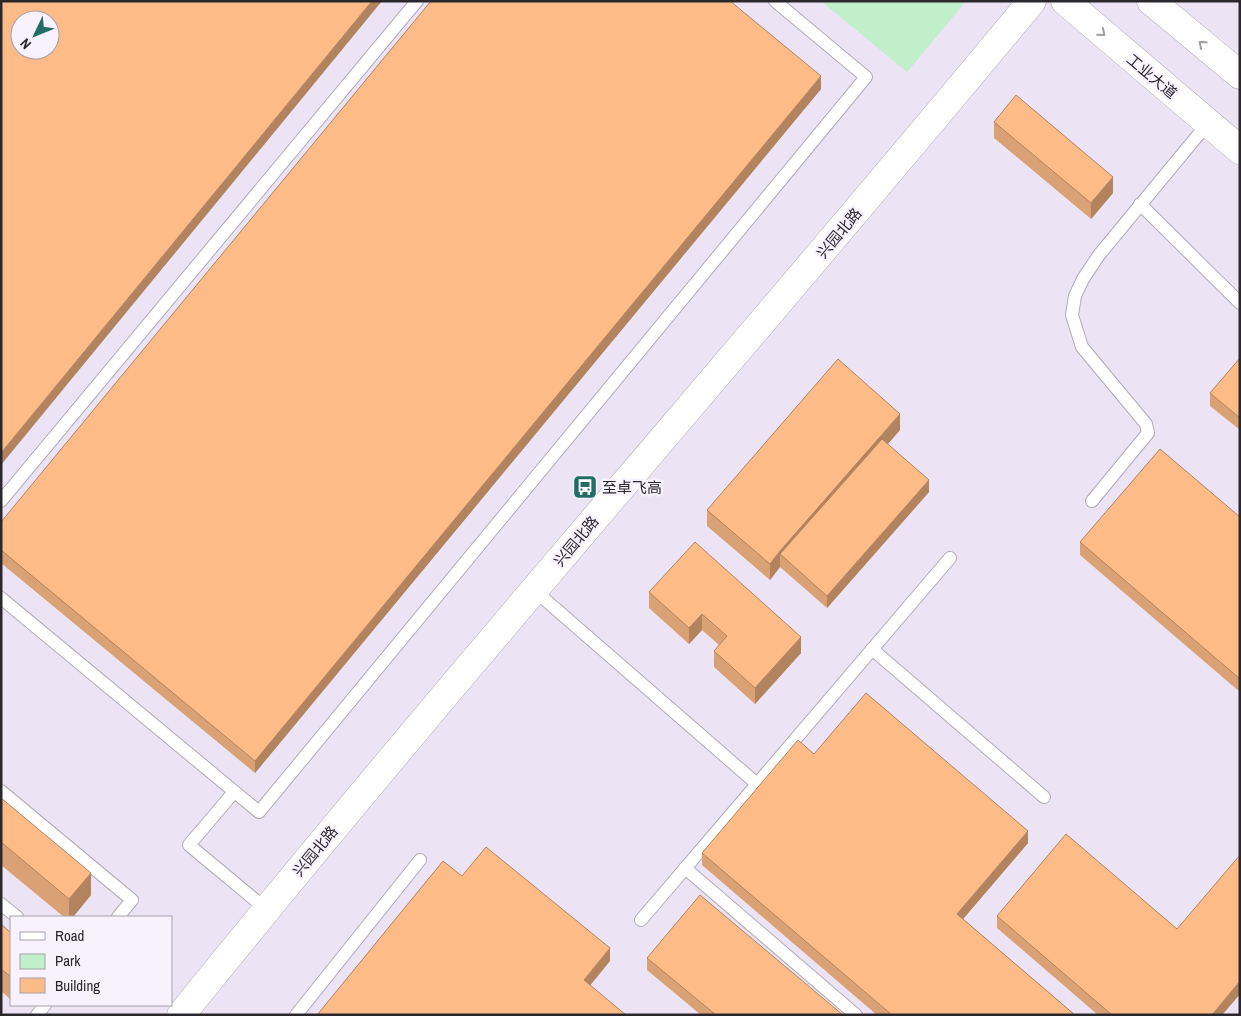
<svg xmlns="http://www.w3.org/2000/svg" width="1241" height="1016" viewBox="0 0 1241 1016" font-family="'Archivo Narrow','Noto Sans SC',sans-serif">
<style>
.built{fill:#ece4f5;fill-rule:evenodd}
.green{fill:#c0efca}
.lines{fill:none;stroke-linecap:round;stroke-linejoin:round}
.lane-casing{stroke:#b0abb5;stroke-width:14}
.secondary-casing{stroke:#b0abb5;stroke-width:29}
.primary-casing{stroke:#b0abb5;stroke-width:29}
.lane{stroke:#fff;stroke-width:12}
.secondary{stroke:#fff;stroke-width:28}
.primary{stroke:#fff;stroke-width:28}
.wall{fill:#daa174}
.shaded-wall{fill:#b1835e}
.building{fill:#fdbb87;stroke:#b1835e;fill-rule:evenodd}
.oneway{stroke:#9f9ea0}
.labels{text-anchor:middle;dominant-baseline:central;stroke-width:5;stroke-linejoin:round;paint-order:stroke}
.street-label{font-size:15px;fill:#2a282c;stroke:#f7f2fd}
.poi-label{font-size:15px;fill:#2a282c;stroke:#f7f2fd;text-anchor:start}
</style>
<rect width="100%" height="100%" fill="#f7f2fd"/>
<path class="built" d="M1,1h1239v1014h-1239zM20,20h30v30h-30zM11,917h160v88h-160z"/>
<path class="green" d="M821,1h145l-59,71z"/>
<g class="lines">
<defs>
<g id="lane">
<path d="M1140,204l100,99"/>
<path d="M1,501l416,-500"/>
<path d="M1092,501l56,-68 -2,-9 -64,-77 -10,-32 3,-19 8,-17 16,-24 109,-132"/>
<path d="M534,590l223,194"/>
<path d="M1,598l258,214 607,-735 -91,-76"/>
<path d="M872,649l172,148"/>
<path d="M1,791l131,109 -14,17"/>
<path d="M234,792l-45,53 77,64"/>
<path d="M685,868l171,147"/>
<path d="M1,904l16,13"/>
<path d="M641,920l309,-362"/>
<path d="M37,1015l8,-10"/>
<path d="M296,1015l124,-155"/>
</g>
<g id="secondary">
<path d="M1065,1l175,149"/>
<path d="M1151,1l89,74"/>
</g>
<path id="primary" d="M181,1015c277,-344 570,-674 851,-1014"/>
</defs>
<use href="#lane" class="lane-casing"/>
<use href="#secondary" class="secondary-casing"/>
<use href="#primary" class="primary-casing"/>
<use href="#lane" class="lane"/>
<use href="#secondary" class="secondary"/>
<use href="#primary" class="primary"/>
</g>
<g class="wall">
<path d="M821,89l-566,684 -254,-210v-41z"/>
<path d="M994,122l119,71 -22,26 -97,-81z"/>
<path d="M1240,358v72l-30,-24v-13z"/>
<path d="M900,430l-12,14 41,48 -102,116 -47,-41 -10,13 -63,-54v-16z"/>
<path d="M1240,517v175l-160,-137v-13z"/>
<path d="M649,592l152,61 -46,51 -41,-37v-16l5,-6 -17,-15 -13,14 -40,-36z"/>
<path d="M814,754l214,89 -65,76 112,96h-198l-175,-150v-12z"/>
<path d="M1,798l90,97 -18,22h-9l-63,-52z"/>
<path d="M997,916l243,78 -18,21h-124l-101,-87z"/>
<path d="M1,924l10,9v65l-1,1 -9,-8z"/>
<path d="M647,958l196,57h-142l-54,-45z"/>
</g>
<g class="shaded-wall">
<path d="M372,1h10l-381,464v-12z"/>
<path d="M821,76v13l-566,684v-12z"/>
<path d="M1113,177v16l-22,26v-16z"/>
<path d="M900,414v16l-114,130 -6,-6v13l-10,13v-16l10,-13z"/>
<path d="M929,480v12l-102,116v-12z"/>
<path d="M702,614v16l-13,14v-16z"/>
<path d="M801,637v16l-46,51v-16z"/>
<path d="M1028,831v12l-71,83v-12z"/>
<path d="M91,873v22l-18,22h-4v-18z"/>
<path d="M610,948v13l-26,32v-13z"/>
<path d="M11,975v23l-1,1v-23z"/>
<path d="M1240,981v13l-18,21h-10z"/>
</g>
<g class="building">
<path d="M1,1h371l-371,452zM20,20h30v30h-30z"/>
<path d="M431,1h299l91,75 -566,685 -254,-211v-28z"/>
<path d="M1016,95l97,82 -22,26 -97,-81z"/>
<path d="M1240,358v60l-30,-25z"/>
<path d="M838,359l62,55 -120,137 -10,13 -63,-54z"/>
<path d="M882,439l47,41 -102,116 -47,-42z"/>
<path d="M1160,449l80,68v162l-160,-137z"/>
<path d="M695,542l106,95 -46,51 -41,-37 13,-15 -25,-22 -13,14 -40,-36z"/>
<path d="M866,693l162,138 -71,83 118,101h-183l-190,-162 96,-113 16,14z"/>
<path d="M1,798l90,75 -22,26 -68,-57z"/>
<path d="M1066,834l111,95 63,-74v126l-28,34h-100l-115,-99z"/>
<path d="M486,847l124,101 -26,32 42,35h-309l126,-154 19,15z"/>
<path d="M700,895l143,120h-127l-69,-57z"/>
<path d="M1,924l10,9v42l-1,1 -9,-7z"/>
</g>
<defs><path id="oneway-chevron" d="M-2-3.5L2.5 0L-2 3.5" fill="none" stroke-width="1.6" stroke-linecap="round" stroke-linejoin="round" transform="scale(1.25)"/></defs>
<g class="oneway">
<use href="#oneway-chevron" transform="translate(1102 33) rotate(40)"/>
<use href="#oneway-chevron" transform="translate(1202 44) rotate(-140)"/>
</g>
<defs>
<symbol id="bus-square" viewBox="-11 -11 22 22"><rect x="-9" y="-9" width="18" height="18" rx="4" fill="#236d67" stroke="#f7f2fd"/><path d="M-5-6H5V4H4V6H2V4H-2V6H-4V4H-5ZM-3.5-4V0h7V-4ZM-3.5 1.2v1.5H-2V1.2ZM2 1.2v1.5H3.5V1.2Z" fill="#fff"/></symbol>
</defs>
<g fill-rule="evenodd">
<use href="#bus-square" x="571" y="473" width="28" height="28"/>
</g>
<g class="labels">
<g class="street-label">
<text transform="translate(1152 76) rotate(40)">工业大道</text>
<text transform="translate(839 233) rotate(-50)">兴园北路</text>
<text transform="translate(576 541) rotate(-50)">兴园北路</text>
<text transform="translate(315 851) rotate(-50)">兴园北路</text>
</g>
<g class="poi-label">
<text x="602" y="487">至卓飞高</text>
</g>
</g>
<rect width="1241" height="1016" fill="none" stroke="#2a282c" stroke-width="5"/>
<rect x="10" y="916" width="162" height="90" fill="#f7f2fd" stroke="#a5a1a9"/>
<rect x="20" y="932" width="25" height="8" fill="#ffffff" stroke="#a5a1a9"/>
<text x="55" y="941" font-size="15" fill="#2a282c">Road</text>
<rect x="20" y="954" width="25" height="15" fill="#c0efca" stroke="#a5a1a9"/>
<text x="55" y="966" font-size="15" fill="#2a282c">Park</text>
<rect x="20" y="978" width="25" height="15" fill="#fdbb87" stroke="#a5a1a9"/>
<text x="55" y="991" font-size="15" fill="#2a282c">Building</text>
<g transform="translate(35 35) rotate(227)"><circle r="24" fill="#f7f2fd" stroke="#a5a1a9"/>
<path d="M0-4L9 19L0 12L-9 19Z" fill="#236d67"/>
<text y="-8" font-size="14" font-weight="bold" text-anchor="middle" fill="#2a282c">N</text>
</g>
</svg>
